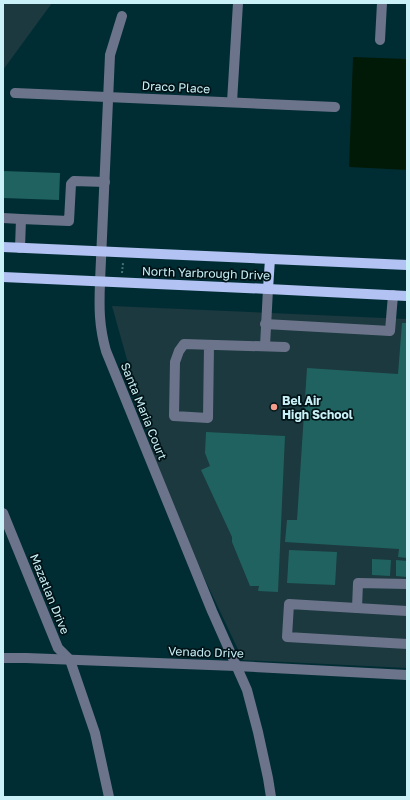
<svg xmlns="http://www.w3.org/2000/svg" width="410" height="800" viewBox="0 0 410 800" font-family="'Golos Text',sans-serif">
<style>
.built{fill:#1b393e}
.water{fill:#011a08}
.building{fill:#20625f}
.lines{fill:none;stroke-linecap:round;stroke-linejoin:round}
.path{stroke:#477279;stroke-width:2;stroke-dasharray:2 2;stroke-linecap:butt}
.minor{stroke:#6c748b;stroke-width:10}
.major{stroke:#b2c2f2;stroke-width:10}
.poi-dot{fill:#f49d8d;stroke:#001317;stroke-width:1.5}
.labels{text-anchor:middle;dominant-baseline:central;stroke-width:3.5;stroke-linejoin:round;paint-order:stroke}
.street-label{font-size:12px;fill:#caf1f8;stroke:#001317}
.poi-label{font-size:12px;font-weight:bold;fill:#caf1f8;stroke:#001317;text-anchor:start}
</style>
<rect width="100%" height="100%" fill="#002d34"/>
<g class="built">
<path d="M3,3h49l-49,67z"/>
<path d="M112,306l295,13v349l-164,-8 -78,-165z"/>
</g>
<path class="water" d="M353,57l54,2v111l-58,-3z"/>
<g class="building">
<path d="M3,171l57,2 -1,27 -56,-2z"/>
<path d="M402,323h5v235l-9,-1 1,-8 -114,-7 2,-22h10l10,-152 91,6z"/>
<path d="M206,432l79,4 -7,156 -20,-1 1,-5h-9l-18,-44v-5l-31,-67 9,-4 -5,-13z"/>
<path d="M289,550l48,2 -2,33 -48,-2z"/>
<path d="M372,559l19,1 -1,16 -18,-1z"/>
<path d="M396,560l11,1v16l-11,-1z"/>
</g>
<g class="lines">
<path class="path" d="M122,273l1,-10"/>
<g class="minor">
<path d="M122,16l-12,39 -10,227c-1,26 -1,44 6,69l106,260 35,79 11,42 10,46 3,19"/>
<path d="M380,40l2,-37"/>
<path d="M15,93l320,14"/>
<path d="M232,102l6,-99"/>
<path d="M3,218l18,1 -1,29"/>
<path d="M21,219l48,2 2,-37 3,-3 31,1"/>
<path d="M265,324l125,7 3,-36"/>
<path d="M209,345l-1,73 -34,-2 1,-54 4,-11 5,-7 101,3"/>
<path d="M265,346l3,-57"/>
<path d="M3,513l55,135 12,12 25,73 14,64"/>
<path d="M357,608l1,-25 49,1"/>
<path d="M407,611l-118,-7 -2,33 120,7"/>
<path d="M3,658h23l210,8 171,9"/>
</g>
<g class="major">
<path d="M3,247l404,18"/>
<path d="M3,277l265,12 139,7"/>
<path d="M268,289l2,-30"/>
</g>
</g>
<circle class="poi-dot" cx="274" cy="407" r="4"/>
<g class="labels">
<g class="street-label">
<text transform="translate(176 87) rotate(3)">Draco Place</text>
<text transform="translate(206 273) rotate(2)">North Yarbrough Drive</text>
<text transform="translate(144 411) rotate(68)">Santa Maria Court</text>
<text transform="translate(50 594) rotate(68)">Mazatlan Drive</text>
<text transform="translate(206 652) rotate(2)">Venado Drive</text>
</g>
<g class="poi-label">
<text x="282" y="400">Bel Air<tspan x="282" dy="14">High School</tspan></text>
</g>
</g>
<rect width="410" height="800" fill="none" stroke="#caf1f8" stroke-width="8"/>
</svg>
